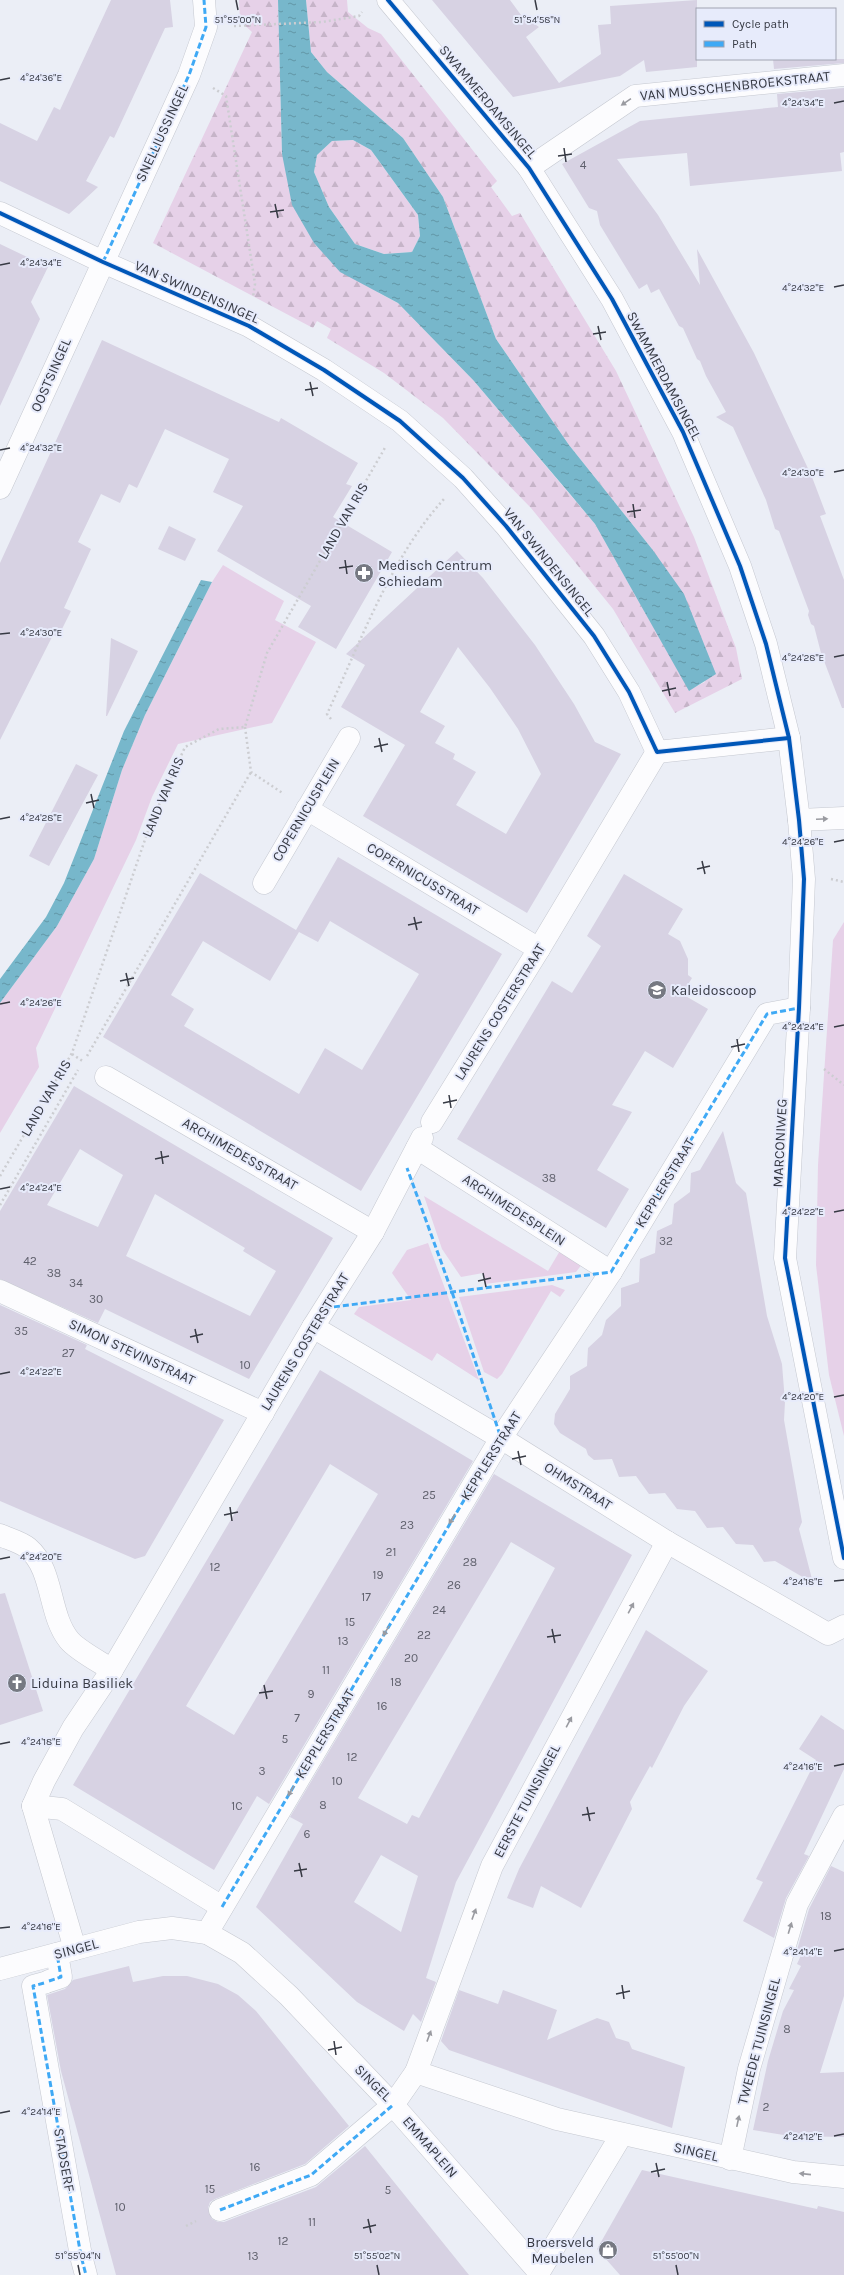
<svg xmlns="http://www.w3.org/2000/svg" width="844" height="2275" viewBox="0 0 844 2275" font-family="Karla,sans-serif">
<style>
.green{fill:#e6d1e8}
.forest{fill:url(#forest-firs)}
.water{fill:url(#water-ripples);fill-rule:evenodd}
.building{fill:#d7d2e3;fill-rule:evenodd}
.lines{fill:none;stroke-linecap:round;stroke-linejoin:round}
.street-casing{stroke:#c5c8d0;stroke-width:23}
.path{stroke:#cccdd1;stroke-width:2.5;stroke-dasharray:2 3;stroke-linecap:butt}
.street{stroke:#fcfcfe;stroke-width:22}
.quiet{stroke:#3fa9f5;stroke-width:3;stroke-dasharray:6 3;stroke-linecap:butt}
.cycleway-casing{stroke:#e7ebfb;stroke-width:6}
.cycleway{stroke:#0057b8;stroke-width:4}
.oneway{fill:#9a9ba1}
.ticks{fill:none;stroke:#373a44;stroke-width:1.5}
.labels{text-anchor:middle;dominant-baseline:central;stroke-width:4;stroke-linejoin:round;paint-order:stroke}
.number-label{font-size:12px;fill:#5f606c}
.street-label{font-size:14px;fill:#373a44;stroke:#e7ebfb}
.poi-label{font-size:14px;fill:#373a44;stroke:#e7ebfb;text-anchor:start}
.ticks-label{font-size:10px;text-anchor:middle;fill:#373a44;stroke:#e7ebfb;stroke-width:4;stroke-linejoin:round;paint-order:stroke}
</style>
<defs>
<pattern id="forest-firs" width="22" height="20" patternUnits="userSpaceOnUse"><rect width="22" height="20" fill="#e6d1e8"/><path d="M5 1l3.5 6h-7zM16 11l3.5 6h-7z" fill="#c6b4c8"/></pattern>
<pattern id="water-ripples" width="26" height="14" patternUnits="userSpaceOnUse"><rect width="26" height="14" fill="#77b7cb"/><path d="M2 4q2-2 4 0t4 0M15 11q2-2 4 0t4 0" fill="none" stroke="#6296a6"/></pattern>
</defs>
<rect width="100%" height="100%" fill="#ebeef6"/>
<g class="green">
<path d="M223,565l61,36 -9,19 41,22 -44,81 -94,21 -26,53 -16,43 -100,208 3,19 -39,66v-130l57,-77 37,-67 28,-89 23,-55 67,-133z"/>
<path d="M844,922v514l-15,-61 -13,-110 2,-100 15,-225z"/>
<path d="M424,1196l124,75 13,-22 22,14 -7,9 -91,12 -2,-11 -22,4 -19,-28z"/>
<path d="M428,1243l51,137 -42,-27 -5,8 -78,-47 5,-7 52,-7 -19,-27 15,-23z"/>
<path d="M552,1285l13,5 -5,7 -9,-6 -49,83 -5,5 -13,-7 -25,-75z"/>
</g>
<g class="forest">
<path d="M239,0h39l4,154 97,139 19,10 76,78 121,143 94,166 16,-8 -53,-133 -83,-104 -73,-106 -53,-142 -40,-59 -76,-66 -16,-20 -5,-52h41l1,12 20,16 13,6 116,147 -6,6 21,29 8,-3 96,158 78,166 42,111 6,31 -67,34 -62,-104 -82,-101 -88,-90 -59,-45 -57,-35 4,-9 -14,-8 -4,7 -160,-85 99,-211 -12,-11z"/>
<path d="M353,140l18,10 47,65 2,21 -8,16 -28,2 -29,-10 -26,-37 -15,-35 3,-17 15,-14z"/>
</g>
<g class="water">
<path d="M278,0h28l5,52 16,20 76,66 40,59 53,142 73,106 83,104 32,45 32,80 -27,17 -94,-167 -25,-30 -96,-113 -76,-78 -58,-31 -26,-29 -22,-38 -10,-51zM353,140l18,10 47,65 2,21 -8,16 -28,2 -29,-10 -26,-37 -15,-35 3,-17 15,-14z"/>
<path d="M201,580l11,2 -67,133 -23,55 -28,89 -37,67 -57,77v-24l46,-62 18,-34 60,-152z"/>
</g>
<g class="building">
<path d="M111,0h59l3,27 -8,1 -51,110 -4,-2 -24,45 12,6 -29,27 -69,-33v-58l37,18 17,-34 6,3z"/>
<path d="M432,0h78l11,15 18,12 -13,10 33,46 42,-29 -3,-29 13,-1 -1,-18 87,-6v67l-51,5 -2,-12 -24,16 -107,21z"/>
<path d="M773,59h71v4l-70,6z"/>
<path d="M844,88v64l-4,1 2,18 -152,15 -3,-33 -70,6 41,56 42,70 -3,-36 57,104 58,124 14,37 -6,2 24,64v128h-2l-21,-55 -7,-27 -3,-2 -3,-9 1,-4 -30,-80 -4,-2 -9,-29 -33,-73 -17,-10 10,-5 -20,-36 -6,-15 -3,-2 -14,-31 -4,-2 -20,-37 -8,4 -4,-9 -8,5 -39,-64 -3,-14 -8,-3 -27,-44 78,-43 138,-14 -1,-13z"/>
<path d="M0,244l48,23 -17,35 9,17 -40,87z"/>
<path d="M102,340l177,82 2,-4 77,45 -12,21 6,2 -19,31 59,35 -56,97 -38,-22 13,-21 -94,-55 26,-45 -30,-14 16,-33 -64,-30 -28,59 -8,-4 -9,19 -19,-9 -23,48 13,7 -27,59 7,3 -13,26 -5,-2 -53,105v-177z"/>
<path d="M169,526l27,13 -11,22 -27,-12z"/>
<path d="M457,551l26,27 52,67 39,59 21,38 26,12 -94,159 -164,-97 42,-71 -64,-38 24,-42 -19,-11zM458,647l32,41 28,41 23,45 -35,60 -50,-29 20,-33 -23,-13 2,-5 -20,-11 10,-17 -25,-14z"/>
<path d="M111,638l27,13 -31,65h-1z"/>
<path d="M76,764l22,11 -49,91 -20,-10z"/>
<path d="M338,857l164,97 -141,237 -258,-154 97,-164 96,57zM330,921l89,53 -57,96 -37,-22 -26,46 -115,-68 10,-17 -23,-14 32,-54 67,40 29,-49 19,10z"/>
<path d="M624,874l59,35 -15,25 12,7 8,18v16l4,3 -10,16 26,15 -35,59 -28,-17 -33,54 20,7 -35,58 32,19 -23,39 -149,-89 95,-158 20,12 29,-47 -14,-10z"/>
<path d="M74,1086l259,152 -84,141 -144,-70 -7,14 -98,-44v-68zM80,1149l43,26 -25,52 -51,-22zM155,1194l90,54 -2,3 33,20 -26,45 -124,-60z"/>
<path d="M723,1131l13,52 10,10 21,123 15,48 3,38 -1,18 18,102 -3,7 14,54 -38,-22 -11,1 -11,-17 -17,-1 -13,-17 -16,1 -12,-17 -18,-2 -12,-16 -16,1 -13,-18 -17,1 -7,-18 -18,1 -6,-5 -2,-6 -26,-16 -6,-9 1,-10 15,-25v-13l17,-10 1,-18 14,-13 4,-15 15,-14v-18l18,-6 1,-23 15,-6 2,-22 15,-7 2,-20 16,-12 1,-19 9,-3z"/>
<path d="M0,1305l87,40 -2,4 139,71 -79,136 -10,3 -135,-58z"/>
<path d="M320,1370l153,91 -204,343 -12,-8 -43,74 -141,-85zM330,1464l48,30 -144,241 -48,-29z"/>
<path d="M494,1474l138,81 -176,327 -30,96 10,4 -15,40 -8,-8 -9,17 -47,-29 -101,-95 47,-83 -13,-7zM511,1542l44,26 -136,250 -7,-3 -5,9 -49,-26zM381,1855l37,21 -17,56 -47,-30z"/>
<path d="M5,1593l38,118 -43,14v-131z"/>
<path d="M646,1630l62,41 -24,35 -32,62 -2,-2 -20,36 2,7 -51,99 -40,-22 -8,22 -26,-10 12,-29z"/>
<path d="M821,1715l23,15v39l-40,85 5,2 -23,42 -12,40 -31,-17 20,-39 -7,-3 60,-119 -17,-11z"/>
<path d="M831,1866l13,6v124l-24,77 24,-1v65l-54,-1 -37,-6 15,-69 15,-50 11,-21 -5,-1 12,-23 -4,-2 5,-11 -5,-3 12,-41z"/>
<path d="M129,1966l4,16 30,-6h24l31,8 20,11 18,16 93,115 -44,38 -90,35 -5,3 -2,6 4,11 6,3h6l92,-35 49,-41 104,129h-353l-55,-204 -14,-76 18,-6 8,-9z"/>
<path d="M459,1990l39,14 5,-14 54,20 -10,30 50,-22 12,4 7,16 13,4 3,7 53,18 -13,61 -223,-78 -8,-9z"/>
<path d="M642,2170l175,39 1,-3 26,6v63h-224l-23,-26z"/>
</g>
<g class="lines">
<defs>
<g id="street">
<path d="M388,0l141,168 83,131 71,133 57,134 26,78 23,94 10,82 5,59 -5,129 -14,250 59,300"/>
<path d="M529,168l106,-72 209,-21"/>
<path d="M0,213l103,49 146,64 75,44 76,51 63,57 43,48 88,110 35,56 28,60 132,-14"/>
<path d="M0,488l189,-413 17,-48 -2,-27"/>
<path d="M307,809l232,140"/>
<path d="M799,820l45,-2"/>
<path d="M264,883l85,-145"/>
<path d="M106,1077l267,155"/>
<path d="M432,1122l107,-173 118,-197"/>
<path d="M417,1148l194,124"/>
<path d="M0,1291l263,122"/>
<path d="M313,1327l188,111 166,104 161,92 16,-8"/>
<path d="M0,1535c9,4 21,7 28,13 26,22 20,66 41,92 8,10 31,22 43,30"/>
<path d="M33,1806l29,3 160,98"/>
<path d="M207,1933l294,-495 110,-166 156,-258 32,-6"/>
<path d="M75,1949l-42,-143 11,-25 29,-53 39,-58 201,-343 60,-95 49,-94"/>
<path d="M0,1969l139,-37 33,-4 35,5 35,20 47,43 104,109 23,-33 141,47 236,53 51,5"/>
<path d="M49,1981l12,-4 -4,-23"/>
<path d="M44,1983l-11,3 48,270 5,19"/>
<path d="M416,2072l76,-206 175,-324"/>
<path d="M730,2159l19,-90 48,-165 47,-88"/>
<path d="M220,2210l91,-35 82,-70 146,167 83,-138"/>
</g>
</defs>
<use href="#street" class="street-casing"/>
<g class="path">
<path d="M234,26l88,-4 37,-6 3,-4"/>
<path d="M213,88l13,8 29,188 -2,13"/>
<path d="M331,719l-4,-5c33,-71 64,-157 117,-215"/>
<path d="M245,727l6,45 33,22"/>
<path d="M831,879l13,3"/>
<path d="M72,1054l12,8"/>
<path d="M87,1056l164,-284"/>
<path d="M824,1069l20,16"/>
<path d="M0,1176l72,-123 78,-228 35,-78 34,-18 26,-2 22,-74 119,-207"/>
<path d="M0,1205l78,-135"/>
<path d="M186,2226l10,-5"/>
</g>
<use href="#street" class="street"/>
<g class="quiet">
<path d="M103,262l86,-187 17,-48 -2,-27"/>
<path d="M325,1308l286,-36 156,-258 32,-6"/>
<path d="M222,1907l279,-469 -49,-146 -45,-124"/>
<path d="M49,1981l12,-4 -4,-23"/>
<path d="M44,1983l-11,3 48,270 5,19"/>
<path d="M220,2210l91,-35 82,-70"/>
</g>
<defs>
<g id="cycleway">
<path d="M388,0l141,168 83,131 71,133 57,134 26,78 23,94 10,82 5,59 -5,129 -14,250 59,300"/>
<path d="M0,213l103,49 146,64 75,44 76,51 63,57 43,48 88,110 35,56 28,60 132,-14"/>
</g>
</defs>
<use href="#cycleway" class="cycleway-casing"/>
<use href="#cycleway" class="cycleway"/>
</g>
<defs><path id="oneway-solid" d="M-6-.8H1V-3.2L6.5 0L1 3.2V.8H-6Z"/></defs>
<g class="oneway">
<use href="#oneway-solid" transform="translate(626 102) rotate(146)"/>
<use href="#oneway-solid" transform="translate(822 819) rotate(-2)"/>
<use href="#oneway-solid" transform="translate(452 1519) rotate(121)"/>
<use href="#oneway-solid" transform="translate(631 1608) rotate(-62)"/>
<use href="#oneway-solid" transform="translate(386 1631) rotate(121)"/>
<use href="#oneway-solid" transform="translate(569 1722) rotate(-62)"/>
<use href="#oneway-solid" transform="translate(291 1791) rotate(121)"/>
<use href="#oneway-solid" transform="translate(474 1914) rotate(-70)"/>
<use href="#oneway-solid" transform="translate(790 1928) rotate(-73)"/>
<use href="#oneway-solid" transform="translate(429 2036) rotate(-70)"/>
<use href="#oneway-solid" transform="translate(738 2121) rotate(-78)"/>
<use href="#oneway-solid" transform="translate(805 2174) rotate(-174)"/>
</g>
<path class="ticks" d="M236,0l2,10M535,0l2,10M0,80l10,-2M834,103l10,-2M564,148l2,14M558,156l14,-2M275,204l3,14M270,212l14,-2M0,265l10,-2M834,287l10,-2M598,326l3,14M593,334l13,-2M310,382l3,14M305,390l13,-2M0,450l10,-2M834,472l10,-2M633,504l2,14M627,512l14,-2M345,560l2,14M339,568l14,-2M0,634l10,-1M834,657l10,-2M667,682l3,14M662,691l14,-3M379,738l3,14M374,747l14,-3M91,794l3,14M86,803l13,-3M0,819l10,-2M834,842l10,-2M702,861l3,13M697,869l13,-3M414,917l3,13M408,925l14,-3M126,973l3,13M120,981l14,-3M0,1004l10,-2M834,1027l10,-2M737,1039l2,13M731,1047l14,-3M449,1095l2,13M443,1103l14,-3M161,1151l2,13M155,1159l14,-3M0,1189l10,-2M834,1212l10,-2M483,1273l3,14M478,1281l13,-3M195,1329l3,14M190,1337l13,-3M0,1374l10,-2M834,1397l10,-2M518,1451l3,14M512,1459l14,-3M230,1507l2,14M224,1515l14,-3M0,1559l10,-2M834,1581l10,-1M552,1629l3,14M547,1637l14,-2M264,1685l3,14M259,1693l14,-2M0,1744l10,-2M834,1766l10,-2M587,1807l3,14M582,1815l13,-2M299,1863l3,14M294,1871l13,-2M0,1928l10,-1M834,1951l10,-2M622,1985l2,14M616,1994l14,-3M334,2041l2,14M328,2050l14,-3M0,2113l10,-2M834,2136l10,-2M656,2163l3,14M651,2172l14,-3M368,2219l3,14M363,2228l13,-3M78,2265l2,10M377,2265l2,10M676,2265l2,10"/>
<defs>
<symbol id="pharmacy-disc" viewBox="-11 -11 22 22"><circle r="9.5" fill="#767982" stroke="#e7ebfb"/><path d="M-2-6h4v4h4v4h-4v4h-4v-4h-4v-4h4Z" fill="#fff"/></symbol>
<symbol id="school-disc" viewBox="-11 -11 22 22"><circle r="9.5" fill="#767982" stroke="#e7ebfb"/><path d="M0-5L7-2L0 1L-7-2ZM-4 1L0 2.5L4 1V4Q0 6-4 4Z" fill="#fff"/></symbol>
<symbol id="church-disc" viewBox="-11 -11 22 22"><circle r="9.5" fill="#767982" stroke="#e7ebfb"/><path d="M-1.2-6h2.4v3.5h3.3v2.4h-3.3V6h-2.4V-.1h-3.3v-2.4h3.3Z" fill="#fff"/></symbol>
<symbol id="shop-disc" viewBox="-11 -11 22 22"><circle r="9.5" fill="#767982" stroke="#e7ebfb"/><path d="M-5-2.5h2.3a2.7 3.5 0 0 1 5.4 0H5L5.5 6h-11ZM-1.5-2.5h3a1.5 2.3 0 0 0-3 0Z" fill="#fff"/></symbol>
</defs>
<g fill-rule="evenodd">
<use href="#pharmacy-disc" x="353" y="562" width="22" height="22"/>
<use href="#school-disc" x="646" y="979" width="22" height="22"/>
<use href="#church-disc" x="6" y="1672" width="22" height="22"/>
<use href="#shop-disc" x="597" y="2239" width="22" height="22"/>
</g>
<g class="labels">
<g class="number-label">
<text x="583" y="165">4</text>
<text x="549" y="1178">38</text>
<text x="666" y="1241">32</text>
<text x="30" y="1261">42</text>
<text x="54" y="1273">38</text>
<text x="76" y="1283">34</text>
<text x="96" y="1299">30</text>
<text x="21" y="1331">35</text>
<text x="68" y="1353">27</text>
<text x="245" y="1365">10</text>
<text x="429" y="1495">25</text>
<text x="407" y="1525">23</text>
<text x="391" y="1552">21</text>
<text x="470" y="1562">28</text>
<text x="215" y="1567">12</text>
<text x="378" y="1575">19</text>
<text x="454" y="1585">26</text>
<text x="366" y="1597">17</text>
<text x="439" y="1610">24</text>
<text x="350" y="1622">15</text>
<text x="424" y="1635">22</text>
<text x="343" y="1641">13</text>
<text x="411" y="1658">20</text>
<text x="326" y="1670">11</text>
<text x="396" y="1682">18</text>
<text x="311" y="1694">9</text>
<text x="382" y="1706">16</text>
<text x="297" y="1718">7</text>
<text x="285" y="1739">5</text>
<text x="352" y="1757">12</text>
<text x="262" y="1771">3</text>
<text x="337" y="1781">10</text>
<text x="323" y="1805">8</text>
<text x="237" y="1806">1C</text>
<text x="307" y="1834">6</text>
<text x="826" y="1916">18</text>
<text x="787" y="2029">8</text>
<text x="766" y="2107">2</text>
<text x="255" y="2167">16</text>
<text x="210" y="2189">15</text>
<text x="388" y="2190">5</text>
<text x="120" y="2207">10</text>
<text x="312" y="2222">11</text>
<text x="283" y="2241">12</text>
<text x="253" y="2256">13</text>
</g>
<g class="street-label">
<text transform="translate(735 86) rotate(-6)">VAN MUSSCHENBROEKSTRAAT</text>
<text transform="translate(488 102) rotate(50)">SWAMMERDAMSINGEL</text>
<text transform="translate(162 133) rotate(-65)">SNELLIUSSINGEL</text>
<text transform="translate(197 292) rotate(24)">VAN SWINDENSINGEL</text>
<text transform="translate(51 375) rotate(-66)">OOSTSINGEL</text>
<text transform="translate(664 376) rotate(62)">SWAMMERDAMSINGEL</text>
<text transform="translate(343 521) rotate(-60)">LAND VAN RIS</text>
<text transform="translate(549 562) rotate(51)">VAN SWINDENSINGEL</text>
<text transform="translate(163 797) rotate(-67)">LAND VAN RIS</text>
<text transform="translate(306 810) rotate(-59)">COPERNICUSPLEIN</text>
<text transform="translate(423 879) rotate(31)">COPERNICUSSTRAAT</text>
<text transform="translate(500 1012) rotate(-58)">LAURENS COSTERSTRAAT</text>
<text transform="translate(46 1098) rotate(-60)">LAND VAN RIS</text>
<text transform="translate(780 1143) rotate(-87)">MARCONIWEG</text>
<text transform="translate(240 1154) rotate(30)">ARCHIMEDESSTRAAT</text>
<text transform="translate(665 1183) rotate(-59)">KEPPLERSTRAAT</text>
<text transform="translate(514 1210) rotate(33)">ARCHIMEDESPLEIN</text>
<text transform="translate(305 1342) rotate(-59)">LAURENS COSTERSTRAAT</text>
<text transform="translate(132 1352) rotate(25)">SIMON STEVINSTRAAT</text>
<text transform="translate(491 1456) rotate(-58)">KEPPLERSTRAAT</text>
<text transform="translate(578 1486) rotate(32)">OHMSTRAAT</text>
<text transform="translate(325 1734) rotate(-59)">KEPPLERSTRAAT</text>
<text transform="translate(527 1801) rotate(-62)">EERSTE TUINSINGEL</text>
<text transform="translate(76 1949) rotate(-15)">SINGEL</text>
<text transform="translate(759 2041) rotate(-75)">TWEEDE TUINSINGEL</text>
<text transform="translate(373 2083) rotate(45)">SINGEL</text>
<text transform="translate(430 2147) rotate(49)">EMMAPLEIN</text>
<text transform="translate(696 2152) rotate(13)">SINGEL</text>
<text transform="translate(64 2160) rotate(80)">STADSERF</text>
</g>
<g class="poi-label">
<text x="378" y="565">Medisch Centrum<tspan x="378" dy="16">Schiedam</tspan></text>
<text x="671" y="990">Kaleidoscoop</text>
<text x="31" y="1683">Liduina Basiliek</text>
<text x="594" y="2242" text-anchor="end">Broersveld<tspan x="594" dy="16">Meubelen</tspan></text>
</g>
</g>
<g class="ticks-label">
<text x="238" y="23">51°55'00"N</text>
<text x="537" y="23">51°54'58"N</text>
<text x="41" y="81">4°24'36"E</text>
<text x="803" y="106">4°24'34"E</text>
<text x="41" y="266">4°24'34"E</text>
<text x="803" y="291">4°24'32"E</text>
<text x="41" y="451">4°24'32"E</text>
<text x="803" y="476">4°24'30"E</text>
<text x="41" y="636">4°24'30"E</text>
<text x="803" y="661">4°24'28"E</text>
<text x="41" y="821">4°24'28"E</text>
<text x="803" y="845">4°24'26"E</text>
<text x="41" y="1006">4°24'26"E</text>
<text x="803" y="1030">4°24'24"E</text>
<text x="41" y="1191">4°24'24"E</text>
<text x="803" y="1215">4°24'22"E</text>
<text x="41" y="1375">4°24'22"E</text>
<text x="803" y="1400">4°24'20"E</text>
<text x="41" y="1560">4°24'20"E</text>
<text x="803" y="1585">4°24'18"E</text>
<text x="41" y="1745">4°24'18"E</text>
<text x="803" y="1770">4°24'16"E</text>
<text x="41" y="1930">4°24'16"E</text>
<text x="803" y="1955">4°24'14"E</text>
<text x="41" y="2115">4°24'14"E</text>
<text x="803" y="2140">4°24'12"E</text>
<text x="78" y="2259">51°55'04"N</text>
<text x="377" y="2259">51°55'02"N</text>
<text x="676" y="2259">51°55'00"N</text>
</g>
<rect x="696" y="8" width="140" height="52" fill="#e7ebfb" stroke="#a1a4b2"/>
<rect x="704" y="21" width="20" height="6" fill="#0057b8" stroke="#a1a4b2"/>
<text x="732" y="28" font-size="12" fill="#373a44">Cycle path</text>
<rect x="704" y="41" width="20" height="6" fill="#3fa9f5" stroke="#a1a4b2"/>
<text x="732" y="48" font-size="12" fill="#373a44">Path</text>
</svg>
